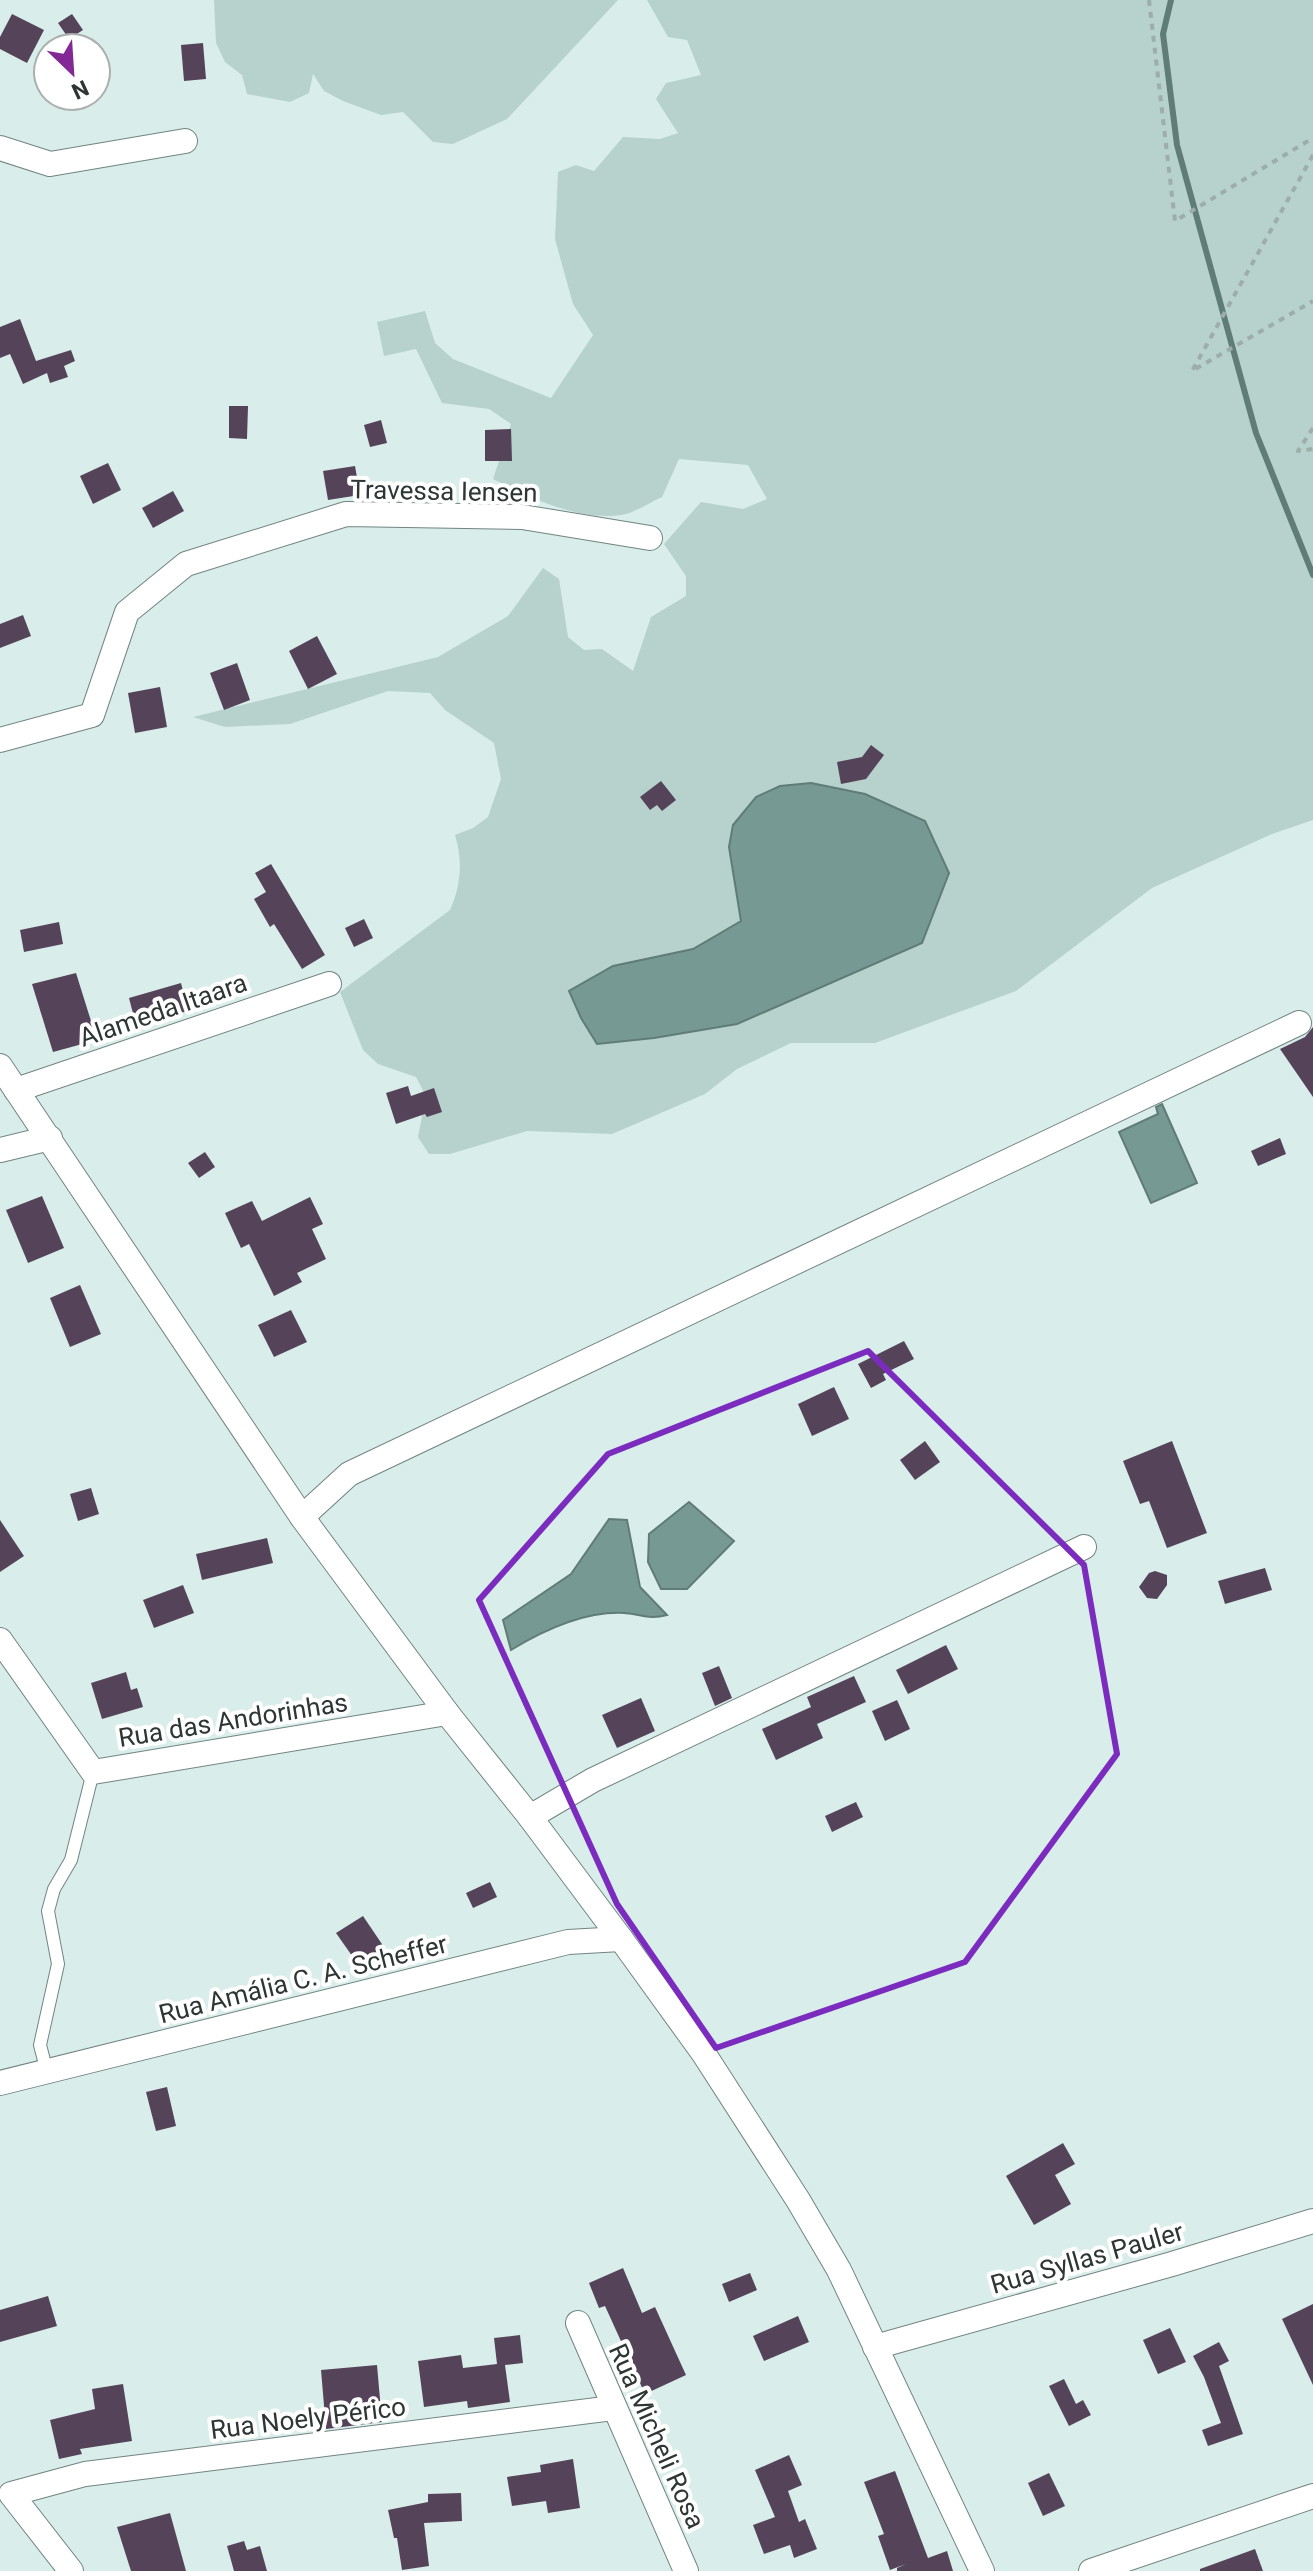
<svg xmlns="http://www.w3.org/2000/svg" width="1313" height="2571" viewBox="0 0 1313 2571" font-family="Roboto,sans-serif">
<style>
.green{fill:#b7d1cc}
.water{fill:#769a93;stroke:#607c76;stroke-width:2}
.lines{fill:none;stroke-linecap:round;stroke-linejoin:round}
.stream{stroke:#607c76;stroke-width:6}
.building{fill:#554459}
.lane-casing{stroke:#718481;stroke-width:14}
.street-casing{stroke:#718481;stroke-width:26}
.path{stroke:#9dadaa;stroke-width:4;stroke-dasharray:6 6;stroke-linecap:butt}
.lane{stroke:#fff;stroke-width:12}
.street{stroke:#fff;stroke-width:24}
.marked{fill:none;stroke:#7b2cbf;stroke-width:6;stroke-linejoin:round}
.labels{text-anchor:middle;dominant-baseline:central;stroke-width:8;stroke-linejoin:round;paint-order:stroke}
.street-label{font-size:26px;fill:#2e3634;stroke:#fff}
</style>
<rect width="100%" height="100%" fill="#d9eeea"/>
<g class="green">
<path d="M214,0h404l-111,119 -54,25 -20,-2 -30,-30 -22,3 -38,-14 -19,-10 -11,-17 -4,19 -19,9 -43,-8 -5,-19 -17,-13 -9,-19z"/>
<path d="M647,0h666v820l-41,14 -120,54 -136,103 -141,52h-84l-54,26 -32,25 -93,40 -85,-3 -77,23h-21l-11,-17 8,-41 -10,-19 -38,-13 -15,-14 -23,-58 110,-82c11,-24 13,-49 5,-75l18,-7 15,-11 13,-38 -7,-36 -49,-33 -15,-17 -42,-2 -98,33 -65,3 -32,-10 245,-60 70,-41 35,-48 16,11 9,58 16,13 18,-1 31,22 18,-54 35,-21v-20l-22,-32 37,-42 42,7 24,-10 -19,-34 -69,-6 -17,38c-12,5 -27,16 -41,18 -41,6 -92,-17 -128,-36l18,-55 -22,-15 -47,-6 -26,-54 -32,7 -7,-34 48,-11 10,32 18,16 98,39 42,-63 -20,-31 -18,-65 3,-67 18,-7 18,6 29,-34 37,2 18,-6 -22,-34 10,-16 35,-8 -14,-35 -19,-3z"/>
</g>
<g class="water">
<path d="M811,783l54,11 60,27 24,52 -27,70 -185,81 -83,14 -57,6 -16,-26 -12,-27 44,-25 80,-17 48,-28 -12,-74 4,-22 23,-28 24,-11z"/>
<path d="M1162,1104l35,79 -46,20 -32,-71 39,-18 -2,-7z"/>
<path d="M689,1502l45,39 -47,48h-26l-13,-27 1,-28z"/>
<path d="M609,1519l18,1 13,67 27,28c-19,5 -25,-1 -43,-2 -40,-2 -80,17 -113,37l-8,-30 68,-46z"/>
</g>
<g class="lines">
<path class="stream" d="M1171,0l-8,34 14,111 79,288 57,142"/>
</g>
<g class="building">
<path d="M12,14l32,16 -17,33 -27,-14v-12z"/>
<path d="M72,14l11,16 -14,9 -11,-16z"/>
<path d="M203,43l3,36 -22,2 -3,-36z"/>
<path d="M20,319l16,42 35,-11 4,11 -11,5 4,11 -18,6 -3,-10 -24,11 -13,-30 -10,4v-31z"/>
<path d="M229,406h19l-1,33 -18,-1z"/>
<path d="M381,420l6,23 -17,4 -6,-22z"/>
<path d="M511,429l1,32h-27v-31z"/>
<path d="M108,463l13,27 -28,14 -13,-28z"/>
<path d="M355,466l5,29 -32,5 -5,-29z"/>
<path d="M173,491l11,20 -31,17 -11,-20z"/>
<path d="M23,615l8,21 -31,12v-24z"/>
<path d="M317,636l20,38 -29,15 -19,-38z"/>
<path d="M237,663l13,37 -26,10 -14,-37z"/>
<path d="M160,687l7,40 -32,6 -7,-40z"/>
<path d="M871,745l13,10 -18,24 -25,5 -4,-22 25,-5z"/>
<path d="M661,781l15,19 -14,11 -5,-6 -7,5 -10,-13z"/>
<path d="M271,864l54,91 -23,14 -28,-45 -4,3 -16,-28 12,-7 -11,-19z"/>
<path d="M364,919l9,19 -19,9 -9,-19z"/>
<path d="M59,922l4,22 -39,8 -4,-22z"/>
<path d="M76,973l21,67 -44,12 -21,-68z"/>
<path d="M181,983l7,28 -52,14 -7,-27z"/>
<path d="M1313,1027v70l-33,-48 25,-12z"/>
<path d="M408,1086l3,10 23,-8 8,24 -15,5 -2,-3 -29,10 -10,-31z"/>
<path d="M1280,1138l6,16 -28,12 -7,-15z"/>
<path d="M205,1152l10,15 -16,11 -11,-15z"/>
<path d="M42,1196l22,52 -36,15 -22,-53z"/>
<path d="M310,1197l13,27 -11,5 14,30 -29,14 5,9 -28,14 -25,-52 -8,4 -16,-35 27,-12 10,20z"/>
<path d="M80,1285l21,49 -31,13 -20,-49z"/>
<path d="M291,1310l16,32 -33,15 -16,-32z"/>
<path d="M904,1341l10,18 -31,15 3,6 -15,8 -13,-24z"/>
<path d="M834,1387l15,32 -37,17 -14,-32z"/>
<path d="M925,1441l15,21 -25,18 -15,-20z"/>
<path d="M1172,1441l35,92 -40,15 -18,-47 -9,3 -17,-43z"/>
<path d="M91,1488l8,26 -21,7 -8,-27z"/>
<path d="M0,1520l24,36 -24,16z"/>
<path d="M267,1538l6,25 -71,17 -6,-26z"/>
<path d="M1265,1568l7,22 -47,14 -7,-23z"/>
<path d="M1155,1571l12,4v10l-10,14 -10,-1 -8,-11 10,-14z"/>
<path d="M183,1585l11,28 -40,15 -11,-28z"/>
<path d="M946,1645l12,24 -50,25 -12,-24z"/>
<path d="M719,1666l13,32 -17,8 -13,-33z"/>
<path d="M126,1672l5,18 6,-2 6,19 -41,12 -11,-36z"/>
<path d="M854,1676l12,26 -49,22 6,14 -47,22 -14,-31 49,-22 -4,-10z"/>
<path d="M641,1698l14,33 -38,17 -15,-33z"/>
<path d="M897,1700l13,29 -25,12 -13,-30z"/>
<path d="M856,1802l7,15 -31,15 -7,-16z"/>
<path d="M490,1882l7,15 -24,11 -7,-15z"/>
<path d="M363,1916l25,37 -26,17 -26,-37z"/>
<path d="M167,2087l9,39 -20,5 -10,-39z"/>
<path d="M1063,2143l12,21 -20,11 16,29 -37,21 -28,-49z"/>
<path d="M623,2268l19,45 13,-6 31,68 -41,19 -40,-88 -6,2 -10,-25z"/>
<path d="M750,2273l7,17 -28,12 -7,-18z"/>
<path d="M48,2296l9,30 -57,16v-32z"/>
<path d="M1313,2304v81l-31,-66z"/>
<path d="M798,2316l11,26 -45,19 -11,-25z"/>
<path d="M1170,2328l16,34 -28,12 -15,-34z"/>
<path d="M520,2335l3,28 -18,2 5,37 -42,6 -1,-7 -43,6 -6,-46 43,-6 2,13 34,-4 -3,-26z"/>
<path d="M1219,2342l10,19 -10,5 24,68 -35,12 -6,-16 19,-7 -17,-46 -11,-21z"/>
<path d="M377,2365l5,57 -56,7 -5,-59z"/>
<path d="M1064,2379l12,25 7,-4 8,15 -22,11 -20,-40z"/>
<path d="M123,2384l9,57 -52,8 2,5 -23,5 -9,-39 45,-11 -3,-20z"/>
<path d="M789,2455l13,30 -14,6 11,31 6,-3 12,30 -23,9 -4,-13 -26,9 -11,-29 22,-8 -20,-47z"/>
<path d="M573,2459l7,49 -32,5 -2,-12 -34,5 -5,-29 34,-5 -1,-7z"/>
<path d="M895,2471l33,87 19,-7 6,20h-56v-3l9,-4 -16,6 -12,-34 6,-2 -20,-52z"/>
<path d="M1049,2473l16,33 -22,10 -15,-33z"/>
<path d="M461,2493l1,28 -38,2 5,43 -27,4 -5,-32h-3l-6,-28 40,-8v-8z"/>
<path d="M170,2513l16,58h-55l-14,-44z"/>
<path d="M244,2541l3,9 13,-4 7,25h-33l-7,-25z"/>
<path d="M1255,2549l8,22h-63v-2z"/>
</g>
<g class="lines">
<defs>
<path id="lane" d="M47,2072l-7,-27 18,-81 -10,-53 6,-22 17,-29 22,-88"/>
<g id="street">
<path d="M0,148l50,16 135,-23"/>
<path d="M0,740l92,-25 35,-103 59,-48 160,-50 176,3 128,21"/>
<path d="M0,1066l302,451 145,196 83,104 91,122 83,115 94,146 41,70 143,301"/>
<path d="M16,1090l313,-106"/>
<path d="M0,1150l50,-12"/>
<path d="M302,1517l47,-43 950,-451"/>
<path d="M0,1640l93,132 354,-59"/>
<path d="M530,1817l63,-37 491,-233"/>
<path d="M0,2083l568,-141 53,-3"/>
<path d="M578,2323l108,248"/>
<path d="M875,2347l297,-83 141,-43"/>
<path d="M71,2571l-60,-77 74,-20 528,-66"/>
<path d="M1091,2571l222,-75"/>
</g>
</defs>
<use href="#lane" class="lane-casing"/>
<use href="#street" class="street-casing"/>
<g class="path">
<path d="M1149,0l26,221 138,-83"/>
<path d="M1313,155l-121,216 121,-70"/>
<path d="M1313,428l-15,23 15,-2"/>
</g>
<use href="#lane" class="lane"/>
<use href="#street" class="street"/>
</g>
<path class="marked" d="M868,1351l216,214 33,189 -152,208 -249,86 -99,-144 -138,-304 129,-146z"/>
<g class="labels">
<g class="street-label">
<text transform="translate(444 491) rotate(1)">Travessa Iensen</text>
<text transform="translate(163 1010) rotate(-19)">Alameda Itaara</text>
<text transform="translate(233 1720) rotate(-9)">Rua das Andorinhas</text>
<text transform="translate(303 1979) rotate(-14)">Rua Amália C. A. Scheffer</text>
<text transform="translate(1087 2258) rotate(-16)">Rua Syllas Pauler</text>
<text transform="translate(308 2418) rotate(-7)">Rua Noely Périco</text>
<text transform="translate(657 2436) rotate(66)">Rua Micheli Rosa</text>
</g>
</g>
<g transform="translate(72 72) rotate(155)"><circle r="38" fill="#ffffff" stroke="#abafae" stroke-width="2"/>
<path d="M0-6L14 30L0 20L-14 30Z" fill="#832996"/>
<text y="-12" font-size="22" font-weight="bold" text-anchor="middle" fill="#2e3634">N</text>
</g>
</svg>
